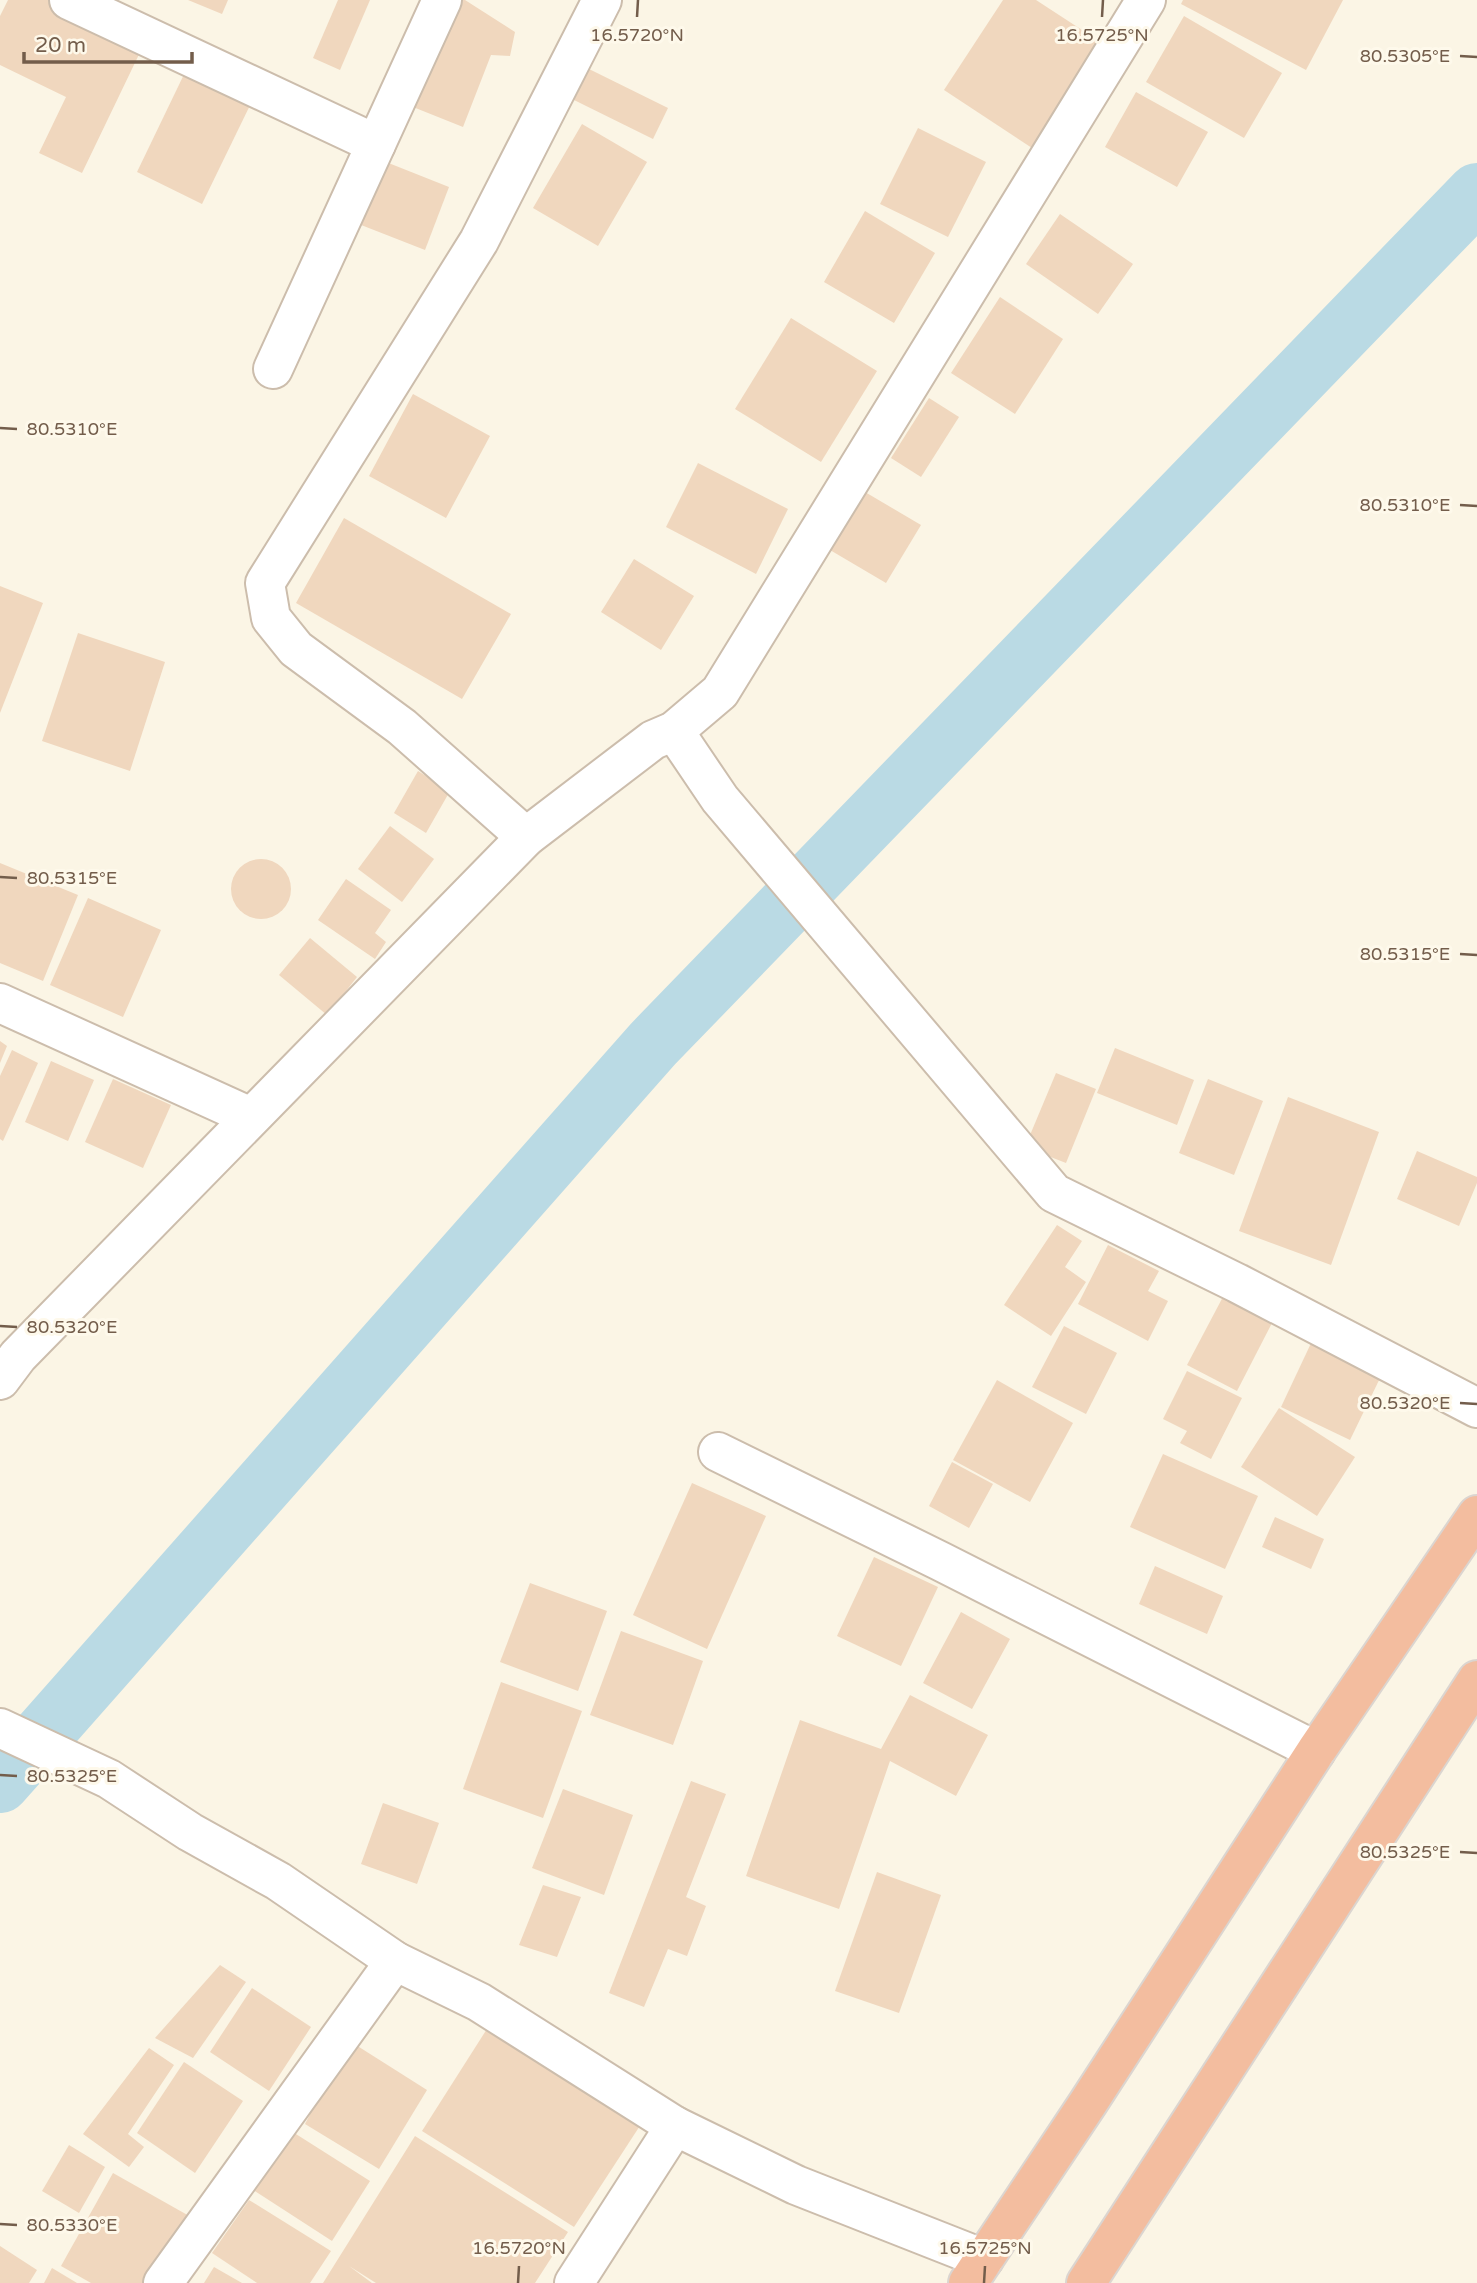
<svg xmlns="http://www.w3.org/2000/svg" width="1477" height="2283" viewBox="0 0 1477 2283" font-family="'Varela Round',sans-serif">
<style>
.lines{fill:none;stroke-linecap:round;stroke-linejoin:round}
.canal{stroke:#badae4;stroke-width:60}
.building{fill:#f0d7be}
.street-casing{stroke:#ccbdac;stroke-width:42}
.highway-casing{stroke:#dbd5d0;stroke-width:42}
.street{stroke:#fff;stroke-width:38}
.highway{stroke:#f3bd9f;stroke-width:38}
.ticks{fill:none;stroke:#735d4b;stroke-width:2.5}
.ticks-label{font-size:18px;text-anchor:middle;fill:#735d4b;stroke:#fef9eb;stroke-width:6;stroke-linejoin:round;paint-order:stroke}
</style>
<rect width="100%" height="100%" fill="#fbf5e5"/>
<g class="lines">
<path class="canal" d="M0,1783l653,-739 824,-851"/>
</g>
<g class="building">
<path d="M8,0h43l93,44 -62,129 -43,-20 27,-56 -66,-32v-49z"/>
<path d="M188,0h40l-6,14z"/>
<path d="M338,0h32l-30,70 -27,-12z"/>
<path d="M459,0h6l50,32 -5,24 -19,-1 -28,72 -50,-20z"/>
<path d="M1003,0h33l66,43 -70,105 -88,-58z"/>
<path d="M1183,0h160l-37,70 -125,-66z"/>
<path d="M1184,16l98,57 -38,65 -98,-56z"/>
<path d="M189,64l66,31 -53,109 -65,-32z"/>
<path d="M589,69l79,39 -15,31 -79,-39z"/>
<path d="M1136,92l72,40 -31,55 -72,-40z"/>
<path d="M582,124l65,38 -49,84 -65,-38z"/>
<path d="M918,128l68,34 -38,75 -68,-33z"/>
<path d="M381,160l68,27 -24,63 -69,-27z"/>
<path d="M865,211l70,42 -41,70 -70,-41z"/>
<path d="M1060,214l73,50 -35,50 -72,-50z"/>
<path d="M1000,297l63,42 -48,75 -64,-41z"/>
<path d="M791,318l86,53 -56,91 -86,-53z"/>
<path d="M413,394l77,42 -44,82 -77,-42z"/>
<path d="M929,398l30,19 -38,60 -30,-19z"/>
<path d="M698,463l90,46 -32,65 -90,-47z"/>
<path d="M865,492l56,33 -35,58 -56,-33z"/>
<path d="M344,518l167,96 -49,85 -166,-96z"/>
<path d="M634,559l60,37 -33,54 -60,-38z"/>
<path d="M0,586l43,17 -43,110z"/>
<path d="M78,633l87,29 -35,109 -88,-30z"/>
<path d="M418,771l32,20 -24,42 -32,-20z"/>
<path d="M390,826l44,33 -32,43 -44,-33z"/>
<circle cx="261" cy="889" r="30"/>
<path d="M0,863l78,32 -35,86 -43,-18z"/>
<path d="M346,879l45,31 -16,23 11,9 -11,17 -57,-39z"/>
<path d="M88,898l73,32 -38,87 -73,-32z"/>
<path d="M310,938l47,39 -30,38 -48,-40z"/>
<path d="M0,1041l7,5 -7,17z"/>
<path d="M1115,1048l79,32 -17,45 -80,-32z"/>
<path d="M12,1050l26,13 -35,78 -3,-2v-63z"/>
<path d="M51,1061l43,19 -26,61 -43,-19z"/>
<path d="M1056,1073l40,16 -30,74 -41,-16z"/>
<path d="M113,1079l58,26 -28,63 -58,-26z"/>
<path d="M1208,1079l55,22 -29,74 -55,-22z"/>
<path d="M1288,1097l91,35 -48,133 -92,-34z"/>
<path d="M1417,1151l60,26v6l-18,43 -62,-27z"/>
<path d="M1057,1225l25,16 -17,26 21,15 -35,54 -47,-31z"/>
<path d="M1108,1245l51,26 -11,20 20,10 -20,40 -70,-37z"/>
<path d="M1225,1293l49,26 -37,72 -50,-26z"/>
<path d="M1064,1326l53,27 -31,61 -54,-27z"/>
<path d="M1313,1339l69,35 -32,66 -69,-33z"/>
<path d="M1187,1371l55,27 -31,61 -31,-16 7,-12 -24,-12z"/>
<path d="M997,1380l76,43 -43,79 -77,-42z"/>
<path d="M1279,1408l76,49 -38,59 -76,-49z"/>
<path d="M1163,1454l95,42 -33,73 -95,-42z"/>
<path d="M952,1462l41,22 -24,44 -40,-22z"/>
<path d="M692,1483l74,33 -59,133 -74,-34z"/>
<path d="M1275,1517l49,22 -13,30 -49,-22z"/>
<path d="M874,1557l64,30 -37,79 -64,-30z"/>
<path d="M1155,1566l68,30 -16,38 -68,-30z"/>
<path d="M530,1583l77,28 -29,80 -78,-29z"/>
<path d="M961,1612l49,27 -38,70 -49,-26z"/>
<path d="M621,1631l82,30 -30,84 -83,-30z"/>
<path d="M501,1682l81,29 -39,107 -80,-29z"/>
<path d="M910,1695l78,40 -32,61 -66,-35 -51,148 -93,-33 54,-156 81,29z"/>
<path d="M691,1781l35,13 -40,103 20,9 -19,50 -19,-7 -24,58 -35,-14z"/>
<path d="M563,1789l70,26 -29,80 -72,-27z"/>
<path d="M383,1803l56,20 -22,61 -56,-20z"/>
<path d="M877,1872l64,23 -42,118 -64,-22z"/>
<path d="M543,1885l38,12 -24,60 -38,-12z"/>
<path d="M220,1965l26,17 -53,76 -38,-20z"/>
<path d="M252,1988l59,39 -42,64 -59,-39z"/>
<path d="M492,2021l153,97 -71,109 -152,-96z"/>
<path d="M348,2040l79,50 -48,79 -74,-45z"/>
<path d="M149,2048l25,17 -46,69 16,13 -15,20 -46,-33z"/>
<path d="M184,2062l59,39 -48,72 -58,-40z"/>
<path d="M288,2129l82,52 -38,60 -82,-53z"/>
<path d="M415,2136l153,96 -33,51h-159l-27,-17 23,17h-49z"/>
<path d="M69,2145l36,22 -26,46 -37,-22z"/>
<path d="M113,2173l78,44 -37,66h-63l-30,-17z"/>
<path d="M249,2200l82,51 -21,32h-53l-45,-30z"/>
<path d="M0,2246l37,24 -8,13h-29z"/>
<path d="M214,2267l28,16h-38z"/>
<path d="M52,2268l25,15h-33z"/>
</g>
<g class="lines">
<defs>
<g id="street">
<path d="M69,0l307,144"/>
<path d="M273,369l169,-369"/>
<path d="M674,731l46,68 334,394 183,90 240,125"/>
<path d="M526,837l-124,-110 -106,-78 -25,-31 -6,-35 214,-342 123,-241"/>
<path d="M0,1003l251,114"/>
<path d="M0,1380l18,-24 508,-519 127,-97 21,-9 46,-39 426,-692"/>
<path d="M718,1452l222,109 376,190"/>
<path d="M0,1728l109,51 81,53 88,49 117,80 84,41 196,124 121,59 188,74"/>
<path d="M163,2283l232,-322"/>
<path d="M574,2283l101,-157"/>
</g>
<g id="highway">
<path d="M968,2283l120,-180 228,-352 161,-236"/>
<path d="M1086,2283l391,-603"/>
</g>
</defs>
<use href="#street" class="street-casing"/>
<use href="#highway" class="highway-casing"/>
<use href="#street" class="street"/>
<use href="#highway" class="highway"/>
</g>
<path class="ticks" d="M637,17l1,-17M1102,17l1,-17M1460,56l17,1M0,428l17,1M1460,505l17,1M0,877l17,1M1460,954l17,1M0,1326l17,1M1460,1403l17,1M0,1775l17,1M1460,1852l17,1M0,2224l17,1M518,2283l1,-17M984,2283l1,-17"/>
<g class="ticks-label">
<text x="637" y="41">16.5720°N</text>
<text x="1102" y="41">16.5725°N</text>
<text x="1405" y="62">80.5305°E</text>
<text x="72" y="435">80.5310°E</text>
<text x="1405" y="511">80.5310°E</text>
<text x="72" y="884">80.5315°E</text>
<text x="1405" y="960">80.5315°E</text>
<text x="72" y="1333">80.5320°E</text>
<text x="1405" y="1409">80.5320°E</text>
<text x="72" y="1782">80.5325°E</text>
<text x="1405" y="1858">80.5325°E</text>
<text x="72" y="2231">80.5330°E</text>
<text x="519" y="2254">16.5720°N</text>
<text x="985" y="2254">16.5725°N</text>
</g>
<path d="M24 52v10h168v-10" fill="none" stroke="#735d4b" stroke-width="3.5"/>
<text x="35" y="52" font-size="21" fill="#735d4b" stroke="#fef9eb" stroke-width="5" paint-order="stroke">20 m</text>
</svg>
